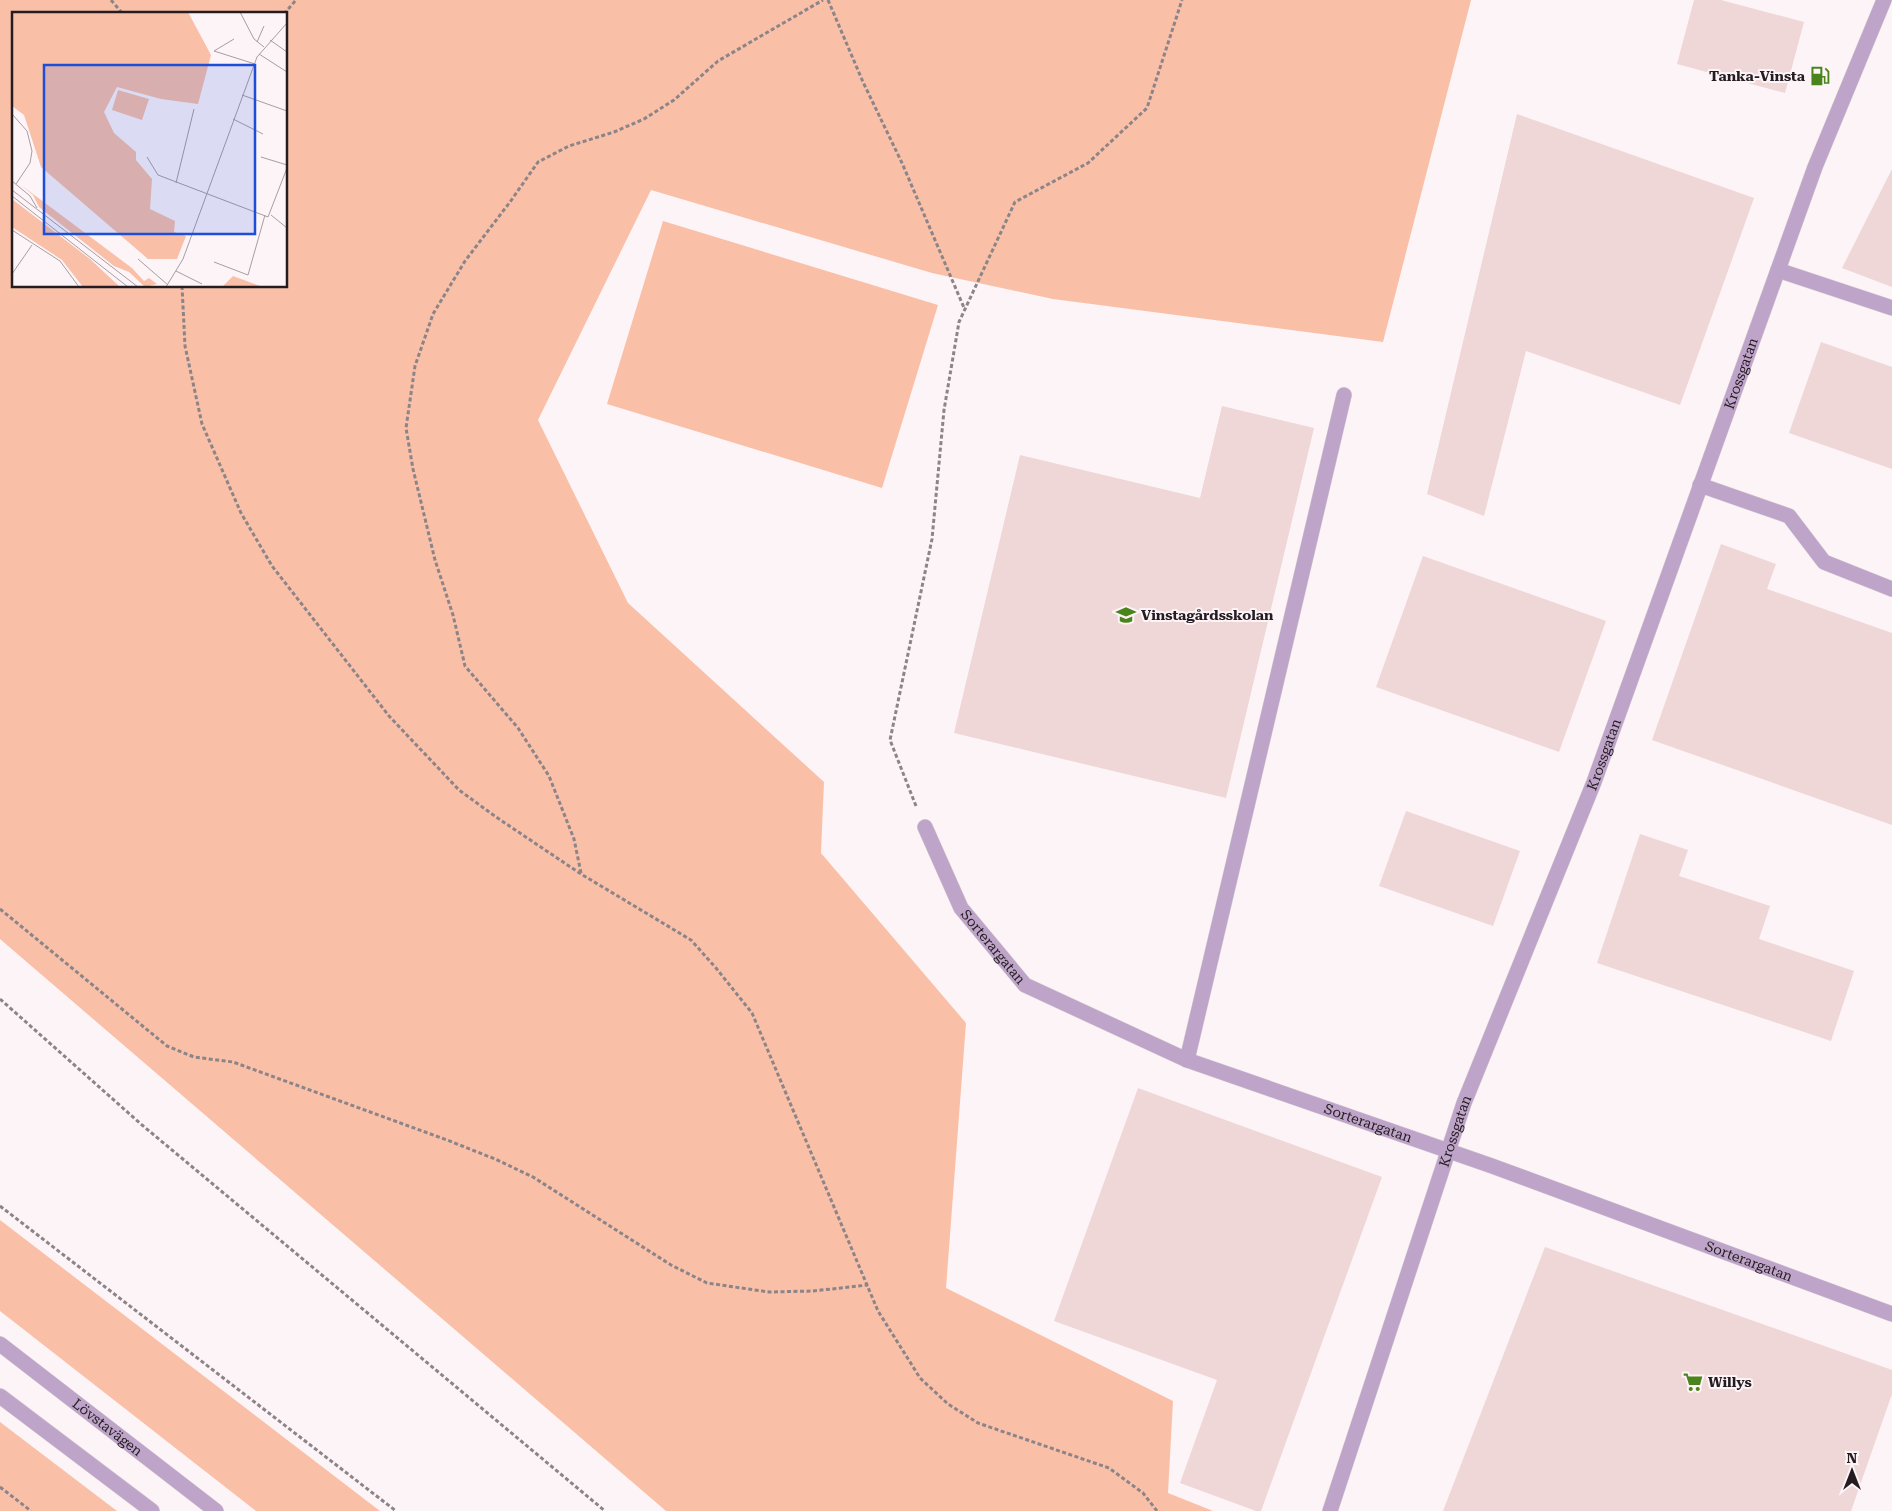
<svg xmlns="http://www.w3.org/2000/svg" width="1892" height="1511" viewBox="0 0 1892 1511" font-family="'Roboto Serif',serif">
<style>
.green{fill:#f9c0a7;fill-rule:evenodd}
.building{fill:#efd6d7}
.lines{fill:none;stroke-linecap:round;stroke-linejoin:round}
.service-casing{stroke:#dad1d5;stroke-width:16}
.minor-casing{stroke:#dad1d5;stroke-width:16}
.tertiary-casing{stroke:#dad1d5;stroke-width:16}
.path{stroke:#8c8488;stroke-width:3;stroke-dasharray:4 2.5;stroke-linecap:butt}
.service{stroke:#bfa4ca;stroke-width:15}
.minor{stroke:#bfa4ca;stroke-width:15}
.tertiary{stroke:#bfa4ca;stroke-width:15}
.labels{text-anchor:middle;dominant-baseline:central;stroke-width:4;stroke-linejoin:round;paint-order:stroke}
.poi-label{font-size:14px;font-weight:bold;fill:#241c20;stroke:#fdf4f8;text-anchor:start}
.street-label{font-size:14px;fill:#241c20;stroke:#fdf4f8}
.inset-road{fill:none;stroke:#a69ea2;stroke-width:1}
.view{fill:#1d4ed8;fill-opacity:0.15;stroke:#1d4ed8;stroke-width:2.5}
.inset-edge{fill:none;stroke:#241c20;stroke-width:2.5}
</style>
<rect width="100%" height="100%" fill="#fdf4f8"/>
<g class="green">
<path d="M0,0h1471l-88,342 -330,-43 -121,-26 -281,-83 -113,230 90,183 196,179 -3,71 145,170 -20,265 227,113 -5,92 45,18h-547l-666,-572zM14,14h272v272h-272z"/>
<path d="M663,221l275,84 -56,183 -275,-84z"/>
<path d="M0,1220l380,291h-124l-256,-200z"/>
<path d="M0,1422l117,89h-117z"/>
</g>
<g class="building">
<path d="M1694,0h27l83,22 -19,71 -108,-29z"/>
<path d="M1517,114l237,84 -74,207 -154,-54 -42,165 -57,-22z"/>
<path d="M1892,169v118l-50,-19z"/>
<path d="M1821,342l71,25v102l-103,-36z"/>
<path d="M1222,406l92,22 -88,370 -272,-65 66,-278 180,43z"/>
<path d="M1721,544l55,20 -9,25 125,44v192l-240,-85z"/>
<path d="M1423,556l183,65 -47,131 -183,-65z"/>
<path d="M1406,811l114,40 -27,75 -114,-40z"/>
<path d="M1640,834l48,16 -9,26 91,30 -11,33 95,32 -23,70 -234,-78z"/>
<path d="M1138,1088l244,89 -121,334h-5l-76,-28 37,-103 -163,-59z"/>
<path d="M1545,1247l347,123v24l-41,117h-408z"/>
</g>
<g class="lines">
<defs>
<g id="service">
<path d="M1778,270l114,38"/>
<path d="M1700,485l89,31 35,46 68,27"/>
<path d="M1187,1060l157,-665"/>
</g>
<g id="minor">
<path id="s1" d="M925,827l36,81 64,77 162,75 305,106 400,148"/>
<path id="s2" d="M1330,1511l134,-408 130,-321 221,-615 69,-167"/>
</g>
<g id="tertiary">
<path id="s3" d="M0,1344l216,167"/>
<path d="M0,1396l152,115"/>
</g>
</defs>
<use href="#service" class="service-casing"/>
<use href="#minor" class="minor-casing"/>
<use href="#tertiary" class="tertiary-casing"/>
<g class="path">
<path d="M111,0l12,14"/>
<path d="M828,0l35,82 39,81 63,147"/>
<path d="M284,14l12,-14"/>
<path d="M182,286l3,60 17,78 39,89 31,53 117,150 70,74 37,27 85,57 110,66 25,28 36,45 126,298 42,67 28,26 30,19 131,45 34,25 14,18"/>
<path d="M916,806l-26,-66 42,-201 12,-129 15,-88 56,-120 73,-39 59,-55 35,-108"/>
<path d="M581,873l-7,-34 -25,-63 -31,-48 -53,-62 -12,-51 -18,-55 -22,-91 -7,-41 9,-62 18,-52 32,-53 45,-59 28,-40 31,-16 45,-14 30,-13 30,-19 44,-39 105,-61"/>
<path d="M0,909l167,137 27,11 39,5 214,78 48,19 38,18 138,88 36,18 62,9 44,-1 55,-6"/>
<path d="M0,999l142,126 463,386"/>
<path d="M0,1206l396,305"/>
<path d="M0,1487l31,24"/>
</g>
<use href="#service" class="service"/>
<use href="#minor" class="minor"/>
<use href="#tertiary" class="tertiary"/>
</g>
<defs>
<symbol id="fuel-bare" viewBox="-9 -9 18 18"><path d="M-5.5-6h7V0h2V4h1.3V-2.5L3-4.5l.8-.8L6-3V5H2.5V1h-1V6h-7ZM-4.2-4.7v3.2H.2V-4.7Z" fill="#4b831c" stroke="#fdf4f8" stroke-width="2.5" paint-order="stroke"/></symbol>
<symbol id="school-bare" viewBox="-9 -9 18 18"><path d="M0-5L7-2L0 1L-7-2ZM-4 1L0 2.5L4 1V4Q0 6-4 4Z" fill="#4b831c" stroke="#fdf4f8" stroke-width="2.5" paint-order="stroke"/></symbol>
<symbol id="supermarket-bare" viewBox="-9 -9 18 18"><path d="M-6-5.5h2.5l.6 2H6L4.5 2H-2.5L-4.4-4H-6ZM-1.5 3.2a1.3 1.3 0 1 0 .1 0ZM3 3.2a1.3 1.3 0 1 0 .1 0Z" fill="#4b831c" stroke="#fdf4f8" stroke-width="2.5" paint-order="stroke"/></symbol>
</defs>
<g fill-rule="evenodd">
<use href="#fuel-bare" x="1806" y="62" width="28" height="28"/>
<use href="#school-bare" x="1112" y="601" width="28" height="28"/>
<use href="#supermarket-bare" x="1679" y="1368" width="28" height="28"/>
</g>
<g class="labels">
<g class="poi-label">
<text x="1805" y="76" text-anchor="end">Tanka-Vinsta</text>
<text x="1141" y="615">Vinstagårdsskolan</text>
<text x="1708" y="1382">Willys</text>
</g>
<g class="street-label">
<text stroke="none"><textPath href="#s2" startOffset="1210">Krossgatan</textPath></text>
<text stroke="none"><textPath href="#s2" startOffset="805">Krossgatan</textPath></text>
<text stroke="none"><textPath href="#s1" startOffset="139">Sorterargatan</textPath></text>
<text stroke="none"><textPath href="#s1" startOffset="559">Sorterargatan</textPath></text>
<text stroke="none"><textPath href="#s2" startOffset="400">Krossgatan</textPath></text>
<text stroke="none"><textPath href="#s1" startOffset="964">Sorterargatan</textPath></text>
<text stroke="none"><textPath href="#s3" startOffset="136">Lövstavägen</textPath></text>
</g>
</g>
<g transform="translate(12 12)">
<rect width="275" height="275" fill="#fdf4f8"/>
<path d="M0,0h176l23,43 -13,49 -37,-5 -44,-12 -13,25 10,21 22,19v8l16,19 -2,30 25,12 -1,11 12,4 -9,23h-29l-107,-92 -17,-52 -12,-9zM106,78l31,9 -7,21 -30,-10zM9,173l111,83 12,13 5,-3 8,6 -12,3 -16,-15 -15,-6 -75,-59 -6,-12zM0,187l78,60 30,28h-37l-21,-27 -50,-33zM221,264l30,11h-41z" fill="#f9c0a7"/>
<path class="inset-road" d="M228,0l14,27 10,8M258,28l17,12M245,30l7,-16M202,39l41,13M202,39l20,-12M247,42l28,18M230,83l45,16M0,102l15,17 5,20 -2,12 -14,21M221,107l30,15M135,145l11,18 110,42 19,-49M249,145l26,8M0,169l18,15 7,12M164,171l18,-74M0,178l126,97M0,184l116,91M259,203l16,13M0,218l48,31 19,26M126,247l30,26M202,250l34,13 17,-60M164,259l26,13M0,262l20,-29M154,275l17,-28 74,-202 30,-34"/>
<path class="view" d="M32,53h211v169h-211z"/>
<rect width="275" height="275" class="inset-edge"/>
</g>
<g transform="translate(1852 1471)" stroke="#fdf4f8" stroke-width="4" paint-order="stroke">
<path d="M0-4L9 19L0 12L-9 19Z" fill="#241c20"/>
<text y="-8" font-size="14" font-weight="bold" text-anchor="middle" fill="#241c20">N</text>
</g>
</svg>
